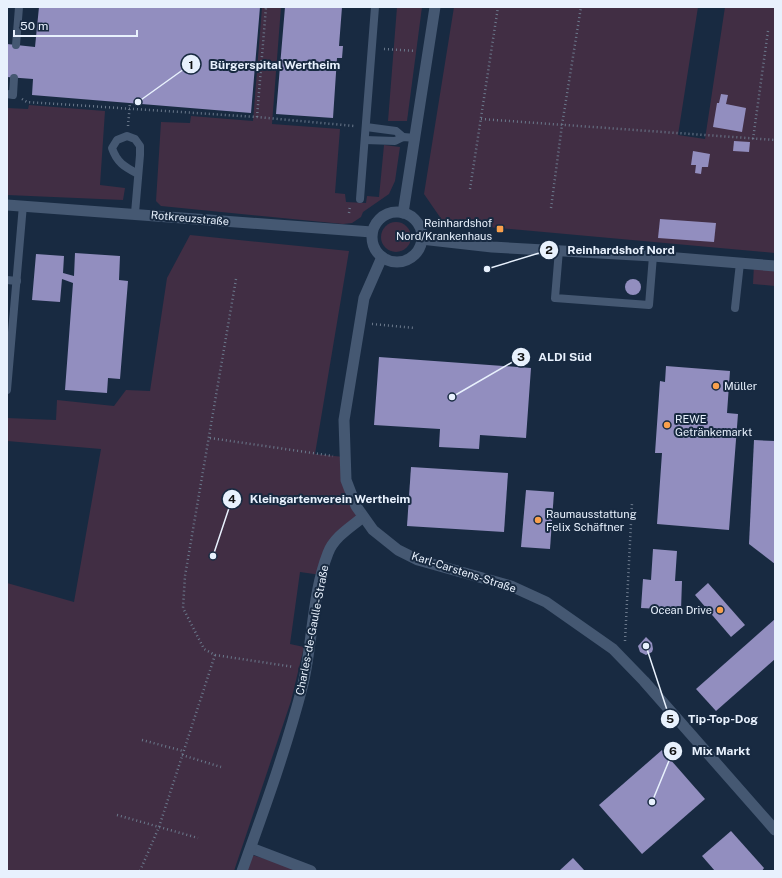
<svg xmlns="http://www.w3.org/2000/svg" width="782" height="878" viewBox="0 0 782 878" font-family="'Public Sans',sans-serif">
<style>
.green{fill:#412e44}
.building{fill:#928ebf}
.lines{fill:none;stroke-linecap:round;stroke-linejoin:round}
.path{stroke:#6b798c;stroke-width:2.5;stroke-dasharray:1 3;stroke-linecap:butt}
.service{stroke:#455872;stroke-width:8}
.minor{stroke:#455872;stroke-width:11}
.poi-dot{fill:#f9a04c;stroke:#182a41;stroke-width:1.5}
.labels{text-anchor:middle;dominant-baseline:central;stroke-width:4;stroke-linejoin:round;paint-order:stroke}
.street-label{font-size:11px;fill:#e8f1fd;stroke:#182a41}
.poi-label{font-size:11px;fill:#e8f1fd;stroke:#182a41;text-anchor:start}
.leader{fill:none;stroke:#e8f1fd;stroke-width:1.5}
.callout-dot{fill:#e8f1fd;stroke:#182a41;stroke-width:1.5}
.mark-label{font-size:12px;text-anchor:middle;font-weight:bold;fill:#111}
.callout-label{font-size:12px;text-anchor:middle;font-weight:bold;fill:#e8f1fd;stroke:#182a41;stroke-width:4;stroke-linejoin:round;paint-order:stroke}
</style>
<rect width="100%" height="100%" fill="#182a41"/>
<g class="green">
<path d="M262,7h19l-9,117 68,5 -5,64 10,1 1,8 20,1 1,-7 12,1 5,-52 16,2 -5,34 -6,13 -26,18 -2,5 -9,6 -9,1 -182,-18 -5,-5 5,-79 29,1 1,-7 62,5z"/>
<path d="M397,7h25l-15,114h-19z"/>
<path d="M454,7h244l-20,128 27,4 20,-132h50v246l-331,-30 -20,-29z"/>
<path d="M29,105l76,6 -5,74 25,3 -2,12 -116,-5v-87l21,1z"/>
<circle cx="396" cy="237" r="15"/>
<path d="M190,235l159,16 -34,203 29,3 19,60 -26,20 -16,38 -21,-3 -10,72 14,3 -13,54 -57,170h-227v-288l67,19 27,-153 -94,-8v-23l49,2 1,-20 57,6 12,-16 24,1 17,-113z"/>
<path d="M754,264l21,2v20l-22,-2z"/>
<path d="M249,854l56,17h-63z"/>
</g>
<g class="building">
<path d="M39,7h221l-9,106 -219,-18 1,-16 -26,-2v-33l28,3z"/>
<path d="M285,7h57l-3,39h4l-1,12h-5l-4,60 -57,-4z"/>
<path d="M721,94l7,1 -2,9 20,4 -4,24 -29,-5 4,-24h2z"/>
<path d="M734,141l16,1 -1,10 -16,-1z"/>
<path d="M693,151l17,3 -2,13h-6l-1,7 -6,-1 1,-8h-5z"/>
<path d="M660,219l56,4 -2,19 -56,-4z"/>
<path d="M75,253l45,3 -1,24 9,1 -8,98 -12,-1 -1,15 -42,-3 8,-107 -11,-4 -2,23 -28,-2 4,-46 28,2 -1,17 11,3z"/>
<circle cx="633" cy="287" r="8"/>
<path d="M379,357l152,11 -5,70 -46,-3 -1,14 -40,-2 1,-18 -66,-4z"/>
<path d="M666,366l64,5 -3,42 11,1 -9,116 -72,-6 5,-71h-7l5,-72 5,1z"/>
<path d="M754,440l21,1v123l-26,-20z"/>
<path d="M411,467l97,6 -4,59 -97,-6z"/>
<path d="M526,490l28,2 -4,57 -29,-2z"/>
<path d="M653,549l24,2 -2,30h7l-1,29 -40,-2 2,-29 8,1z"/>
<path d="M708,583l37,42 -14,12 -36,-42z"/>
<path d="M775,619v40l-59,52 -20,-22z"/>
<path d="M646,637l6,6 1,6 -1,3 -6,3 -6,-3 -2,-6z"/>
<path d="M662,750l43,49 -63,55 -43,-49z"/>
<path d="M731,831l33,37 -2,3h-47l-13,-15z"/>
<path d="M573,858l12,13h-26z"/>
</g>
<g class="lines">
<g class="path">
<path d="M384,49l31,2"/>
<path d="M22,99l5,3 230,15 97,9"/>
<path d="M257,117l9,-110"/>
<path d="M481,119l294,21"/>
<path d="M128,126l2,-23"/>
<path d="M753,139l15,-108"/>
<path d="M470,189l28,-182"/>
<path d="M551,208l11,-83 19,-118"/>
<path d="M349,213l1,-7"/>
<path d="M236,279l-51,297 -2,32 21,41 11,6 79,12"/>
<path d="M372,324l43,4"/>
<path d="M210,438l123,18"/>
<path d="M625,641l7,-138"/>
<path d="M142,740l41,11"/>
<path d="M182,755l39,12"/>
<path d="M117,815l81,23"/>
<path d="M140,871l19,-44 56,-172"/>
</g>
<g class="service">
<path d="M16,45l3,-38"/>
<path d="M7,94l6,1 1,-17"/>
<path d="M366,127l30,4 7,6"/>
<path d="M365,140l30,1 8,-4 13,1"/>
<path d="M360,199l15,-192"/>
<path d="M135,213l5,-58v-9l-5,-7 -8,-3 -10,4 -5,8c5,15 13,19 26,26"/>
<path d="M559,250l-4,48 94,7 4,-49"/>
<path d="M7,280l10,1"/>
<path d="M735,308l5,-45"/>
<path d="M7,390l16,-185"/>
</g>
<g class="minor">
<path d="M7,205l365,27"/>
<circle cx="397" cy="237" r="25"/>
<path d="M403,213l32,-206"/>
<path d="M421,239l71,8 161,9 122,10"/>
<path d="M382,257l-18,41 -20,122 2,60 10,26 17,24 25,20 20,10 93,26 35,16 67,47 31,32 131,149"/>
<path d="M251,848l60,23"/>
<path d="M242,871c22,-61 45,-124 61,-187 10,-43 9,-90 25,-131 6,-16 23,-26 35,-36"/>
</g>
</g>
<g class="poi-dot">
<rect x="496" y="225" width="8" height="8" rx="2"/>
<circle cx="716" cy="386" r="4"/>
<circle cx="667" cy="425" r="4"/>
<circle cx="538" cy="520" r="4"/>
<circle cx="720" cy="610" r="4"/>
</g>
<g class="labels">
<g class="street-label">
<text transform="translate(190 218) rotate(5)">Rotkreuzstraße</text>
<text transform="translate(464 572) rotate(18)">Karl-Carstens-Straße</text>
<text transform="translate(312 630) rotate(-79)">Charles-de-Gaulle-Straße</text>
</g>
<g class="poi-label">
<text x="492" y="223" text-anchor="end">Reinhardshof<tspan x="492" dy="13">Nord/Krankenhaus</tspan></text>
<text x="724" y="386">Müller</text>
<text x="675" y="419">REWE<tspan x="675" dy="13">Getränkemarkt</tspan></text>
<text x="546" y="514">Raumausstattung<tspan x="546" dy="13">Felix Schäftner</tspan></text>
<text x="712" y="610" text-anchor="end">Ocean Drive</text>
</g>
</g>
<path class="leader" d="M138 102L191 64M487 269L549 250M452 397L521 357M213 556L232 499M646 646L670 719M652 802L673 751"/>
<g class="callout-dot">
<circle cx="138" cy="102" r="4"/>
<circle cx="487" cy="269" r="4"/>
<circle cx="452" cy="397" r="4"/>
<circle cx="213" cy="556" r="4"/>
<circle cx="646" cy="646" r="4"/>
<circle cx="652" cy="802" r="4"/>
<circle cx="191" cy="64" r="10"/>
<circle cx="549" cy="250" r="10"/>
<circle cx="521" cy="357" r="10"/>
<circle cx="232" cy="499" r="10"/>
<circle cx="670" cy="719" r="10"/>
<circle cx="673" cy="751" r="10"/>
</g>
<g class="mark-label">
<text x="191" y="69">1</text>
<text x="549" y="254">2</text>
<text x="521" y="361">3</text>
<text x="232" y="503">4</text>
<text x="670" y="723">5</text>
<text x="673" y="755">6</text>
</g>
<g class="callout-label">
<text x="275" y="69">Bürgerspital Wertheim</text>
<text x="621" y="254">Reinhardshof Nord</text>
<text x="565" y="361">ALDI Süd</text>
<text x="330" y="503">Kleingartenverein Wertheim</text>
<text x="723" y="723">Tip-Top-Dog</text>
<text x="721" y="755">Mix Markt</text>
</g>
<rect width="782" height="878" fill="none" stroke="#e8f1fd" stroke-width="16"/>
<path d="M14 30v6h123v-6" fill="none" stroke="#e8f1fd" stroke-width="2"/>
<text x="20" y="30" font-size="12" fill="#e8f1fd" stroke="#182a41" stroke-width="3" paint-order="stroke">50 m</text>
</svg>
